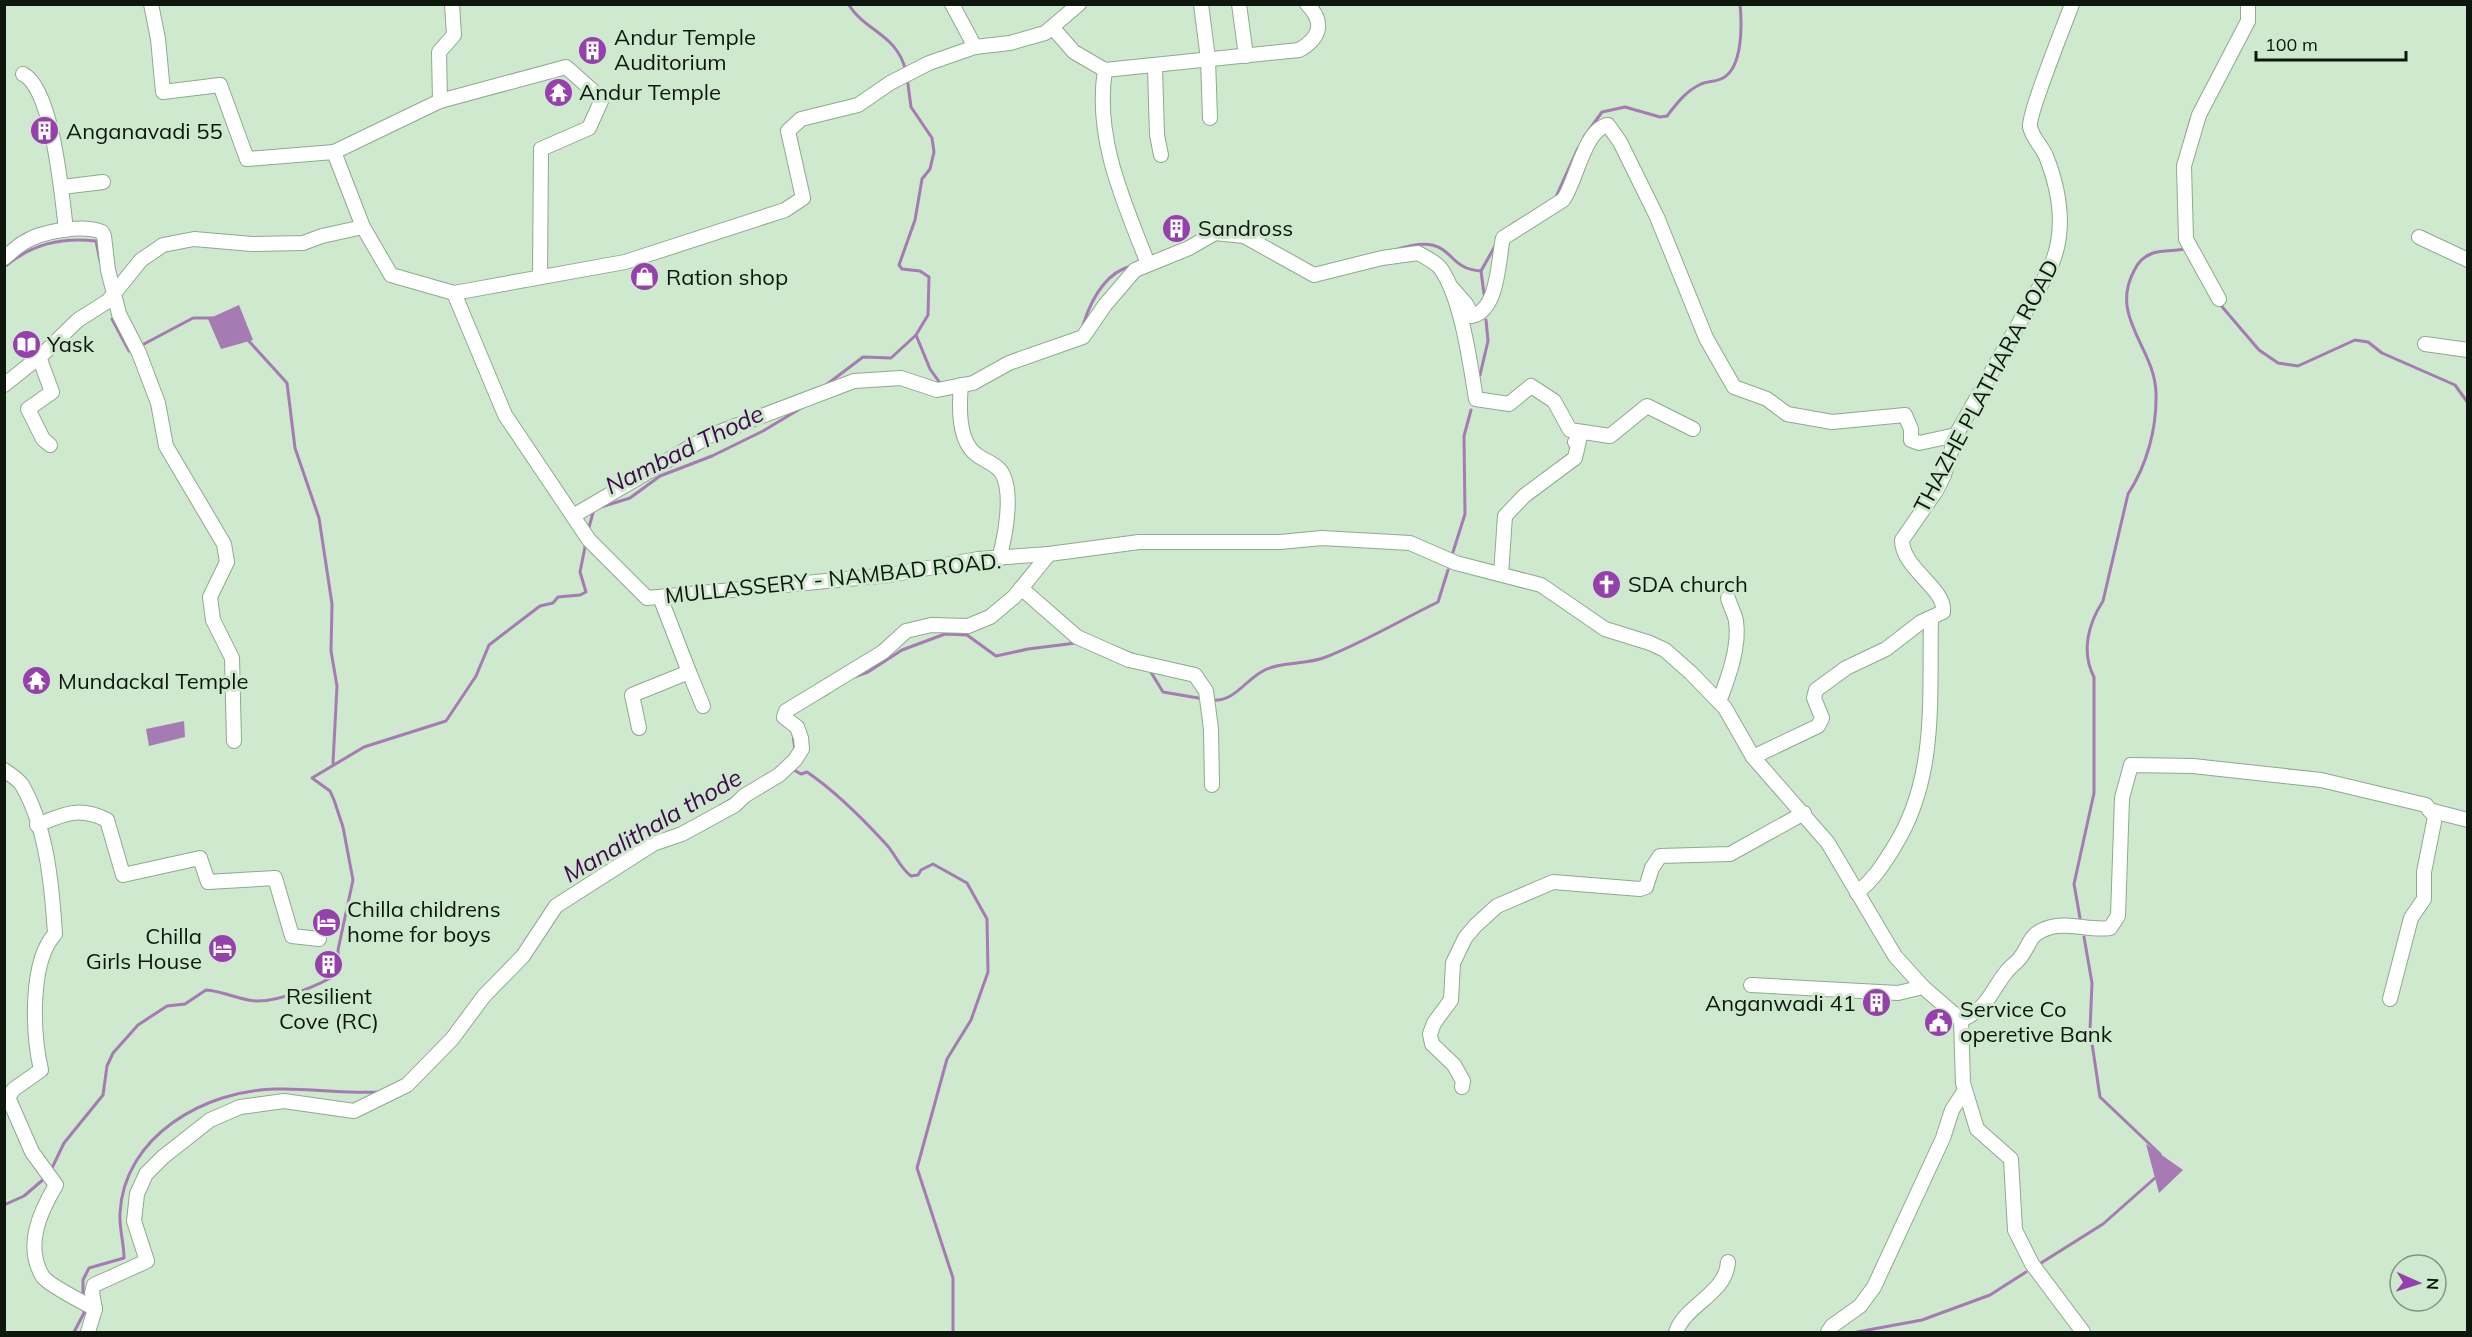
<svg xmlns="http://www.w3.org/2000/svg" width="2472" height="1337" viewBox="0 0 2472 1337" font-family="Mulish,sans-serif">
<style>
.water{fill:#a67bb3}
.lines{fill:none;stroke-linecap:round;stroke-linejoin:round}
.stream{stroke:#a67bb3;stroke-width:3}
.minor-casing{stroke:#90a990;stroke-width:16}
.minor{stroke:#fff;stroke-width:14}
.labels{text-anchor:middle;dominant-baseline:central;stroke-width:6;stroke-linejoin:round;paint-order:stroke}
.poi-label{font-size:22px;fill:#0e170e;stroke:#cee9ce;text-anchor:start}
.street-label{font-size:22px;fill:#0e170e;stroke:#cee9ce}
.water-label{font-size:24px;font-style:italic;fill:#41074f;stroke:#cee9ce}
</style>
<rect width="100%" height="100%" fill="#cee9ce"/>
<g class="water">
<path d="M239,305l14,35 -32,9 -13,-30z"/>
<path d="M184,721l1,16 -36,9 -3,-17z"/>
<path d="M2146,1144l37,26 -24,23z"/>
</g>
<g class="lines">
<g class="stream">
<path d="M848,4c19,29 48,29 58,67"/>
<path d="M907,77l4,30 21,31 2,14 -4,17 -8,10 -7,41 -16,45 3,4 18,2 9,6 -1,38 -12,20"/>
<path d="M1584,137l18,-25 23,-5 35,10 7,-1c10,-13 19,-25 34,-32 7,-3 15,-2 22,-6 20,-11 19,-54 17,-74"/>
<path d="M2180,159l11,-40"/>
<path d="M1555,199l23,-51"/>
<path d="M1500,234l16,-12"/>
<path d="M1395,250c62,-20 46,19 86,21l14,-25"/>
<path d="M4,267c28,-23 57,-30 92,-26l4,20"/>
<path d="M1481,271l3,23"/>
<path d="M2218,302l41,48 19,13 20,3 57,-26 13,2 14,11 73,32 13,18"/>
<path d="M112,319l17,32"/>
<path d="M1083,325c8,-25 22,-52 48,-59"/>
<path d="M247,339l40,44 8,65 24,70 13,86 -1,47 6,35 -4,77"/>
<path d="M144,344l49,-26h21"/>
<path d="M1480,375l8,-34 -2,-21"/>
<path d="M826,385l37,-28 28,1 25,-23 14,34 10,14"/>
<path d="M601,507l29,-9 30,-22 52,-20 51,-25 45,-27"/>
<path d="M588,531l6,-22"/>
<path d="M1453,552l12,-38 -1,-78 7,-26"/>
<path d="M1112,646l22,9"/>
<path d="M1149,669l14,23 41,7"/>
<path d="M851,678l17,-6 34,-22 43,-16 22,1 29,21 32,-7 48,-6"/>
<path d="M825,695l11,-8"/>
<path d="M1210,700c24,3 34,-19 53,-29 18,-10 44,-6 63,-14 38,-15 75,-37 112,-55l10,-32"/>
<path d="M793,733l2,18"/>
<path d="M792,769l9,5 6,-2c28,19 55,46 78,71 10,10 14,24 26,33l7,-1 3,-5 12,-6 34,19 20,36 1,53 -17,48 -24,39 -30,109 36,110v54"/>
<path d="M720,806l15,-9"/>
<path d="M2080,918l-6,-34 20,-91v-116c-13,-25 -6,-53 9,-76l25,-107c19,-29 29,-66 28,-101 -1,-45 -47,-76 -22,-122 4,-9 9,-14 19,-18 10,-3 22,-2 32,-4"/>
<path d="M2084,937l8,46 -2,47 10,67 60,57"/>
<path d="M51,1170l13,-27 39,-48 4,-29 6,-13 25,-28 29,-19 18,-2 21,-14c17,1 33,10 50,11 23,1 64,-16 83,-28l-1,-23 15,-70 -10,-53 -9,-27 -4,-9 -18,-13 52,-31 82,-26 30,-45 13,-31 51,-39 13,-3 5,-6 22,-2 6,-3 -6,-20 6,-30"/>
<path d="M4,1205l20,-9 21,-18"/>
<path d="M2041,1263l62,-39 52,-46"/>
<path d="M83,1297v-17l6,-12 35,-10c0,-15 -5,-30 -4,-45 4,-77 85,-123 156,-124 35,-1 69,5 105,3"/>
<path d="M74,1332l10,-19v-6"/>
<path d="M1857,1332l65,-12 68,-25 36,-23"/>
</g>
<defs>
<g id="minor">
<path d="M151,4l7,35 5,53 57,-7 27,74 87,-7"/>
<path d="M452,4l2,31 -15,17 1,49 -106,51 29,75 28,48 63,18 51,122 84,125 58,58 243,-23 88,-16 71,-5"/>
<path d="M952,4l23,43"/>
<path d="M1201,4l7,55 2,59"/>
<path d="M1239,4l7,52"/>
<path d="M1052,27l22,25 31,18"/>
<path d="M1155,67l2,68 4,20"/>
<path d="M23,74c30,15 39,123 43,156"/>
<path d="M440,101l126,-34 36,32 -13,29 -48,21 -1,128"/>
<path d="M62,187l41,-5"/>
<path d="M2419,237l49,23"/>
<path d="M4,258c7,-5 12,-11 19,-15 18,-12 60,-19 79,-11l2,4 4,34 11,44 20,39 19,50 8,43 58,98 3,18 -17,35 3,23 19,38 2,83"/>
<path d="M1148,264c-24,-62 -54,-126 -43,-194l194,-20c20,-11 27,-27 8,-46"/>
<path d="M1452,288l14,16 6,12c27,-6 26,-57 31,-78l60,-38c13,-17 21,-71 45,-75l12,17 37,75 49,121 28,49 33,12 20,15 45,8 73,-7 6,14v11l8,3 37,-8"/>
<path d="M454,293l171,-31 160,-52 18,-12 -15,-67 13,-12 57,-14 32,-22 39,-20 46,-16 35,-4 35,-10 34,-29"/>
<path d="M2219,299l-33,-60 -2,-73 15,-51 49,-94v-17"/>
<path d="M2425,344l43,6"/>
<path d="M39,357l13,35 -24,17 15,30 7,6"/>
<path d="M4,385l39,-31 35,-34 30,-19 33,-41 22,-15 31,-6 58,5 51,-1 19,-7 41,-9"/>
<path d="M961,385c-2,21 -3,57 16,70 9,7 21,9 26,20 10,21 2,62 -4,84"/>
<path d="M573,516l136,-80 145,-55 47,-3 36,12 36,-7 36,-20 74,-26 22,-32 30,-35 54,-22 26,-15 29,3 70,39 68,-17 36,-5c7,4 18,9 23,16 21,31 29,94 35,130l33,5 22,-18 23,15 16,29 40,6 37,-30 46,23"/>
<path d="M1501,574l4,-58 19,-20 51,-38 6,-26 -6,10"/>
<path d="M1021,588l56,49 52,23 66,15 11,16 5,38 1,56"/>
<path d="M689,672l14,34"/>
<path d="M1719,702c9,-24 21,-55 17,-81 -1,-7 -6,-15 -8,-23"/>
<path d="M639,728l-7,-33 57,-23 -29,-75"/>
<path d="M1753,757l65,-31 4,-8 -8,-20 2,-8 30,-22 40,-19 35,-27 22,-10c3,-24 -41,-43 -41,-72l34,-49 8,-16 12,-40 92,-163c19,-37 13,-78 -2,-116 -4,-9 -14,-19 -16,-29 -2,-13 35,-103 42,-123"/>
<path d="M4,770c6,4 14,9 18,15 25,43 30,101 33,149 -26,28 -22,101 -14,136l-27,19 -6,8 24,55 24,33c-16,27 -32,61 -13,92 7,9 40,25 52,32l-7,23"/>
<path d="M2429,810l39,10"/>
<path d="M37,825c27,-11 42,-19 70,-5l16,55 77,-17 8,24 67,-4 17,58 27,3"/>
<path d="M1857,893c17,-14 26,-28 37,-46 44,-70 35,-149 37,-228"/>
<path d="M1751,985l147,8 25,-6"/>
<path d="M1961,1020c28,-12 29,-28 46,-49 4,-5 9,-8 13,-13 12,-15 7,-24 31,-31 18,-5 40,4 59,1l8,-12 4,-118 9,-33 62,1 128,14 105,25 9,12 -11,55v27l-13,19 -21,81"/>
<path d="M1462,1087l1,-6 -9,-16 -22,-21 -2,-10 4,-11 17,-23 2,-37 12,-25 10,-12 22,-20 56,-24 87,7 6,-2 6,-19 8,-12 70,-2 74,-41"/>
<path d="M95,1309l-3,-16 2,-8 53,-24 -13,-40 3,-27 9,-20 17,-17 47,-37 30,-13 44,-6 70,10 53,-26 45,-46 32,-43 39,-40 33,-50 97,-62 29,-10 53,-29 9,-9 35,-21 16,-15 7,-11 -1,-11 -4,-11 -13,-10 2,-6 97,-59 23,-21 25,-6 37,1 22,-9 24,-20 35,-43 90,-12h141l42,-4 88,5 46,20 85,22 64,44 45,14 15,7 26,23 34,35 28,49 75,86 67,113 28,31 38,33 2,63 14,46 34,30 4,71 17,34 51,68"/>
<path d="M1676,1332c10,-28 50,-38 52,-70"/>
<path d="M1828,1332l4,-6 28,-20 14,-19 69,-149 9,-28 13,-20"/>
</g>
</defs>
<use href="#minor" class="minor-casing"/>
<use href="#minor" class="minor"/>
</g>
<defs>
<symbol id="building-disc" viewBox="-11 -11 22 22"><circle r="9.5" fill="#9640ad" stroke="#cee9ce"/><path d="M-4-6H4V6H1V3H-1V6H-4ZM-2.5-4.3h1.7v1.8h-1.7ZM.8-4.3h1.7v1.8H.8ZM-2.5-1h1.7V.8h-1.7ZM.8-1h1.7V.8H.8Z" fill="#fff"/></symbol>
<symbol id="temple-disc" viewBox="-11 -11 22 22"><circle r="9.5" fill="#9640ad" stroke="#cee9ce"/><path d="M0-6L5-2H3V0L6.5 2.5H4V6H1.5V3h-3V6H-4V2.5H-6.5L-3 0V-2H-5Z" fill="#fff"/></symbol>
<symbol id="shop-disc" viewBox="-11 -11 22 22"><circle r="9.5" fill="#9640ad" stroke="#cee9ce"/><path d="M-5-2.5h2.3a2.7 3.5 0 0 1 5.4 0H5L5.5 6h-11ZM-1.5-2.5h3a1.5 2.3 0 0 0-3 0Z" fill="#fff"/></symbol>
<symbol id="library-disc" viewBox="-11 -11 22 22"><circle r="9.5" fill="#9640ad" stroke="#cee9ce"/><path d="M-6-4Q-3-5.5-.7-3.5V5Q-3 3-6 4ZM6-4Q3-5.5 .7-3.5V5Q3 3 6 4Z" fill="#fff"/></symbol>
<symbol id="church-disc" viewBox="-11 -11 22 22"><circle r="9.5" fill="#9640ad" stroke="#cee9ce"/><path d="M-1.2-6h2.4v3.5h3.3v2.4h-3.3V6h-2.4V-.1h-3.3v-2.4h3.3Z" fill="#fff"/></symbol>
<symbol id="hotel-disc" viewBox="-11 -11 22 22"><circle r="9.5" fill="#9640ad" stroke="#cee9ce"/><path d="M-6-4.5h1.5V1H6V5H4.5V3h-9V5H-6ZM-4 0a1.8 1.8 0 1 1 3.6 0ZM.5 0V-2.5h3Q6-2.5 6 0Z" fill="#fff"/></symbol>
<symbol id="civic-disc" viewBox="-11 -11 22 22"><circle r="9.5" fill="#9640ad" stroke="#cee9ce"/><path d="M-.6-6.5H3V-4.5H.6V-3L4-1V1h2V6H-6V1h2V-1L-.6-3ZM-1.2 2.5V6h2.4V2.5Z" fill="#fff"/></symbol>
</defs>
<g fill-rule="evenodd">
<use href="#building-disc" x="576" y="34" width="33" height="33"/>
<use href="#temple-disc" x="542" y="76" width="33" height="33"/>
<use href="#building-disc" x="28" y="114" width="33" height="33"/>
<use href="#building-disc" x="1160" y="212" width="33" height="33"/>
<use href="#shop-disc" x="628" y="260" width="33" height="33"/>
<use href="#library-disc" x="10" y="328" width="33" height="33"/>
<use href="#church-disc" x="1590" y="568" width="33" height="33"/>
<use href="#temple-disc" x="20" y="664" width="33" height="33"/>
<use href="#hotel-disc" x="310" y="906" width="33" height="33"/>
<use href="#hotel-disc" x="206" y="932" width="33" height="33"/>
<use href="#building-disc" x="312" y="948" width="33" height="33"/>
<use href="#building-disc" x="1860" y="986" width="33" height="33"/>
<use href="#civic-disc" x="1922" y="1006" width="33" height="33"/>
</g>
<g class="labels">
<g class="poi-label">
<text x="614" y="37">Andur Temple<tspan x="614" dy="25">Auditorium</tspan></text>
<text x="579" y="92">Andur Temple</text>
<text x="66" y="131">Anganavadi 55</text>
<text x="1198" y="228">Sandross</text>
<text x="666" y="277">Ration shop</text>
<text x="47" y="344">Yask</text>
<text x="1628" y="584">SDA church</text>
<text x="58" y="681">Mundackal Temple</text>
<text x="347" y="909">Chilla childrens<tspan x="347" dy="25">home for boys</tspan></text>
<text x="202" y="936" text-anchor="end">Chilla<tspan x="202" dy="25">Girls House</tspan></text>
<text x="329" y="996" text-anchor="middle">Resilient<tspan x="329" dy="25">Cove (RC)</tspan></text>
<text x="1856" y="1003" text-anchor="end">Anganwadi 41</text>
<text x="1960" y="1009">Service Co<tspan x="1960" dy="25">operetive Bank</tspan></text>
</g>
<g class="street-label">
<text transform="translate(1986 386) rotate(-62)">THAZHE PLATHARA ROAD</text>
<text transform="translate(833 578) rotate(-6)">MULLASSERY - NAMBAD ROAD.</text>
</g>
<g class="water-label">
<text transform="translate(684 449) rotate(-26)">Nambad Thode</text>
<text transform="translate(652 825) rotate(-30)">Manalithala thode</text>
</g>
</g>
<rect width="2472" height="1337" fill="none" stroke="#0e170e" stroke-width="12"/>
<g transform="translate(2418 1283) rotate(93)"><circle r="28" fill="#cee9ce" stroke="#819581" stroke-width="1.5"/>
<path d="M0-4.5L10 22L0 15L-10 22Z" fill="#9640ad"/>
<text y="-9" font-size="16" font-weight="bold" text-anchor="middle" fill="#0e170e">N</text>
</g>
<path d="M2256 51v9h150v-9" fill="none" stroke="#0e170e" stroke-width="3"/>
<text x="2265" y="51" font-size="18" fill="#0e170e" stroke="#cee9ce" stroke-width="4.5" paint-order="stroke">100 m</text>
</svg>
